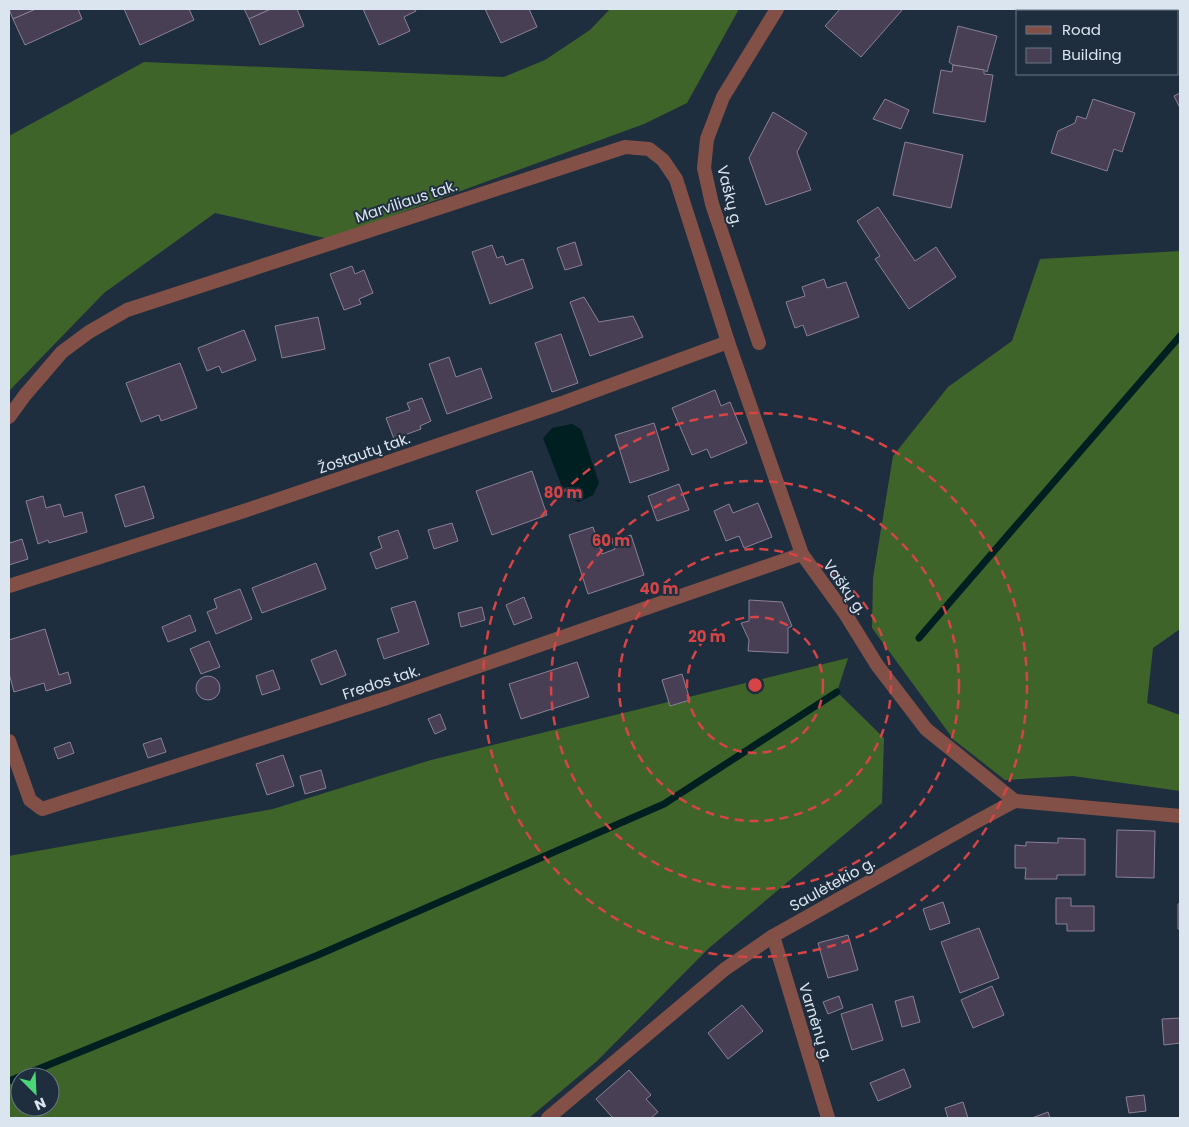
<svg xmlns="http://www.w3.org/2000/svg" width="1189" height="1127" viewBox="0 0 1189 1127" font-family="Poppins,sans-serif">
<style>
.forest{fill:#3f642a;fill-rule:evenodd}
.water{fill:#001f21}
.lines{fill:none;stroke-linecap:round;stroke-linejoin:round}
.stream{stroke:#001f21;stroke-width:7}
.building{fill:#493f54;stroke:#8a8097}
.minor{stroke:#825047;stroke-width:14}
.ring{fill:none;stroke:#d74446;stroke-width:2.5;stroke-dasharray:9 6}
.labels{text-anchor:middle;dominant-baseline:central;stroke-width:4;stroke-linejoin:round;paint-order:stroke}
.street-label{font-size:15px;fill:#dbe5f0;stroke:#1f2e3e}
.centre{fill:#d74446;stroke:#1f2e3e;stroke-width:2.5}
.ring-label{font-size:15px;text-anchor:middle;font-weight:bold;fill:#d74446;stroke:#1f2e3e;stroke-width:4;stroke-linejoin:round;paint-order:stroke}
</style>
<rect width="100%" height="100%" fill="#1f2e3e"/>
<g class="forest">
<path d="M610,9h129l-52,94 -43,21 -315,115 -114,-26 -111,80 -95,98v-255l135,-74 360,15 41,-17 45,-30z"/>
<path d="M1180,251v378l-27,19 -6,55 33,12v76l-107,-15 -68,4 -51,-40 -82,-112 1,-50 20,-122 55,-69 64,-46 28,-82z"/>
<path d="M848,658l-11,34 47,46 -2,65 -173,145 -112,113 -68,57h-520v-262l264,-47 158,-49zM20,1077h30v30h-30z"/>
</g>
<path class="water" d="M572,424l9,5 18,54 -6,12 -14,7 -13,-5 -23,-59 9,-10z"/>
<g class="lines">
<g class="stream">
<path d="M919,638l261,-302"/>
<path d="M9,1081l309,-126 346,-151 173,-112"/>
</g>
</g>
<g class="building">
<path d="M9,9h27l-23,10z"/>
<path d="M36,9h42l4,10 -57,26 -12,-26z"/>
<path d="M124,9h65l5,11 -54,25z"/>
<path d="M244,9h27l-22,10z"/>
<path d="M271,9h26l7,17 -44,19 -11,-26z"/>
<path d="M363,9h52l1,2 -12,6 6,14 -31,14z"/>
<path d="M485,9h44l8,18 -36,16z"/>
<path d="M840,9h63l-42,48 -36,-31z"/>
<path d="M1131,9h40l1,2h-41z"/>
<path d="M958,26l39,10 -10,36 -3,-2 -31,-5 -4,-3z"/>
<path d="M953,65l31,5v4l9,1 -8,47 -52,-9 8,-43 11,2z"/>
<path d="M1180,93v15l-6,-12z"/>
<path d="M885,99l24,11 -8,19 -28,-10z"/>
<path d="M1093,99l42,14 -13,39 -8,-3 -7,22 -56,-18 7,-22 17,-8 2,-7 9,3z"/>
<path d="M773,112l34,21 -10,19 14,38 -45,15 -17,-47z"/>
<path d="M905,142l58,13 -12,53 -58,-13z"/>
<path d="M878,207l37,54 21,-14 20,30 -47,32 -34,-50 5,-3 -23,-35z"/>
<path d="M575,242l7,23 -17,5 -8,-22z"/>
<path d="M492,245l5,13 6,-2 3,9 17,-6 10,29 -43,16 -18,-52z"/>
<path d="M352,266l3,8 9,-4 9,23 -14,6 2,5 -17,6 -14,-36z"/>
<path d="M824,279l3,9 19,-6 13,35 -52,19 -4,-11 -8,3 -9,-26 19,-6 -3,-9z"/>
<path d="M584,297l15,25 34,-6 10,21 -53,19 -20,-54z"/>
<path d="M318,317l7,32 -43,9 -7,-32z"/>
<path d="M244,330l12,30 -34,13 -3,-7 -12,5 -9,-23z"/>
<path d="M561,334l17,49 -26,9 -17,-49z"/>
<path d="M449,357l7,20 25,-9 11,30 -45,16 -18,-50z"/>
<path d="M180,363l17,45 -36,13 -2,-6 -18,7 -15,-39z"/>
<path d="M715,390l6,16 9,-4 17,41 -36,15 -4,-9 -15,6 -20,-47z"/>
<path d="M422,398l9,23 -11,5 1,3 -27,10 -8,-21 24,-8 -3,-7z"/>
<path d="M654,423l15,47 -39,13 -15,-48z"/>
<path d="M532,471l15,44 -55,20 -16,-44z"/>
<path d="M679,484l10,26 -32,11 -9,-25z"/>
<path d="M144,486l10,32 -29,9 -10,-32z"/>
<path d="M43,496l3,12 14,-4 4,13 18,-5 5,20 -38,11 -1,-3 -10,4 -12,-43z"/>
<path d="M758,503l14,34 -28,11 -5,-12 -13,5 -12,-30 15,-7 4,9z"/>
<path d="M452,523l6,18 -24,8 -6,-19z"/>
<path d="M593,527l9,27 13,-5 -3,-8 19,-6 13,40 -56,19 -19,-59z"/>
<path d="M398,530l10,28 -32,11 -6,-16 12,-5 -4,-11z"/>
<path d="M9,537l1,6 12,-4 6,20 -19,6z"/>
<path d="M316,563l10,26 -64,24 -10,-25z"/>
<path d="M240,589l12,30 -36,15 -9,-22 10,-4 -3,-9z"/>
<path d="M524,597l8,21 -18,7 -8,-20z"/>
<path d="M749,600l33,2 10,24 -4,2v25l-40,-2 1,-11 -8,-17 8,-2z"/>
<path d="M415,601l14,43 -45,15 -7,-20 22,-7 -8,-24z"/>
<path d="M482,607l3,13 -24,7 -3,-14z"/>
<path d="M190,615l6,16 -28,11 -6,-15z"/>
<path d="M45,629l14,46 9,-3 3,11 -25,8 -2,-8 -30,9 -5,-19v-33z"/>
<path d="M209,641l11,26 -19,7 -11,-25z"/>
<path d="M336,650l10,25 -25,10 -10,-25z"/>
<path d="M577,662l12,35 -68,22 -12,-35z"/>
<path d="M273,670l7,19 -18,6 -6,-19z"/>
<path d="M682,674l8,26 -20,6 -8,-26z"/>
<circle cx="208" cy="688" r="12"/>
<path d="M440,714l6,15 -11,5 -7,-15z"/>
<path d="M161,738l5,14 -18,6 -5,-14z"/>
<path d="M70,742l4,11 -16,6 -4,-11z"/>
<path d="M283,755l11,31 -27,9 -11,-31z"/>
<path d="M321,770l5,18 -21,6 -5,-18z"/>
<path d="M1117,830l38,1 -1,47 -38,-1z"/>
<path d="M1058,838l27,1v36h-28v4h-32l1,-11h-11v-23l11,1v-4l32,1z"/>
<path d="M1056,898h15v8h23v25h-27v-7h-11z"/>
<path d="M943,902l7,21 -20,7 -7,-21z"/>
<path d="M1180,903v26h-2v-25z"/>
<path d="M979,928l20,50 -39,15 -19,-51z"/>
<path d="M848,935l10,35 -30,8 -10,-35z"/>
<path d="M992,986l12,29 -31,13 -12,-28z"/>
<path d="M839,996l4,12 -15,6 -5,-12z"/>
<path d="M913,996l7,26 -18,5 -7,-26z"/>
<path d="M872,1004l11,36 -31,10 -11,-36z"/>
<path d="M742,1005l21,26 -35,28 -20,-26z"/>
<path d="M1180,1018v25l-16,2 -2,-26z"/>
<path d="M904,1069l7,18 -33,14 -8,-18z"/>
<path d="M629,1070l22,25 -5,4 12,13 -7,6h-40l1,-1 -16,-18z"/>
<path d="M1144,1095l2,16 -17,2 -3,-16z"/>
<path d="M963,1102l5,16h-20l-3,-10z"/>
<path d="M1048,1112l2,6h-18z"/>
</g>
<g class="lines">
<g class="minor">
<path d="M759,343l-47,-139 -8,-36 3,-29 16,-42 54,-88"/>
<path d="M9,417l16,-22 37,-43 27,-20 38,-22 498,-163 24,2 14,11 13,19 52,163 74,212 44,61 31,50 49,64 89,72"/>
<path d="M9,586l238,-76 315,-107 166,-61"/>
<path d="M9,741l21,59 12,9 345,-111 415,-144"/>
<path d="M773,936l55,182"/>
<path d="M548,1118l177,-149 48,-33 199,-112 43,-23 165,15"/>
</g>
</g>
<g class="ring">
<circle cx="755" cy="685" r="68"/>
<circle cx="755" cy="685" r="136"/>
<circle cx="755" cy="685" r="204"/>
<circle cx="755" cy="685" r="272"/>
</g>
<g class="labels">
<g class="street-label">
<text transform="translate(730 196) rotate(76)">Vaškų g.</text>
<text transform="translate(406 201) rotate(-18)">Marviliaus tak.</text>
<text transform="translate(364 453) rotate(-19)">Žostautų tak.</text>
<text transform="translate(845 587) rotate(55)">Vaškų g.</text>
<text transform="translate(381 682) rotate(-18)">Fredos tak.</text>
<text transform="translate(832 884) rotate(-29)">Saulėtekio g.</text>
<text transform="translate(816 1022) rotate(73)">Varnėnų g.</text>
</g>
</g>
<circle cx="755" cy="685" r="8" class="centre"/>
<g class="ring-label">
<text x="563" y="498">80 m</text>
<text x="611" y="546">60 m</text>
<text x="659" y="594">40 m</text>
<text x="707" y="642">20 m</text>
</g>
<rect width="1189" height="1127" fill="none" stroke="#dbe5f0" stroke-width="20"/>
<rect x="1016" y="10" width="162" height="65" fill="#1f2e3e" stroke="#6a7785"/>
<rect x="1026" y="26" width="25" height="8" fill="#825047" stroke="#6a7785"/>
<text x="1062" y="35" font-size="15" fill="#dbe5f0">Road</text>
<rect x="1026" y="48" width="25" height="15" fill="#493f54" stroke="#6a7785"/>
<text x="1062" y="60" font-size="15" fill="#dbe5f0">Building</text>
<g transform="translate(35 1092) rotate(156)"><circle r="24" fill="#1f2e3e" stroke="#6a7785"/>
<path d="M0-4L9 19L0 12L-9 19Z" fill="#4bd677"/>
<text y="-8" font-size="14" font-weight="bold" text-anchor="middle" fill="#dbe5f0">N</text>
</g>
</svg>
